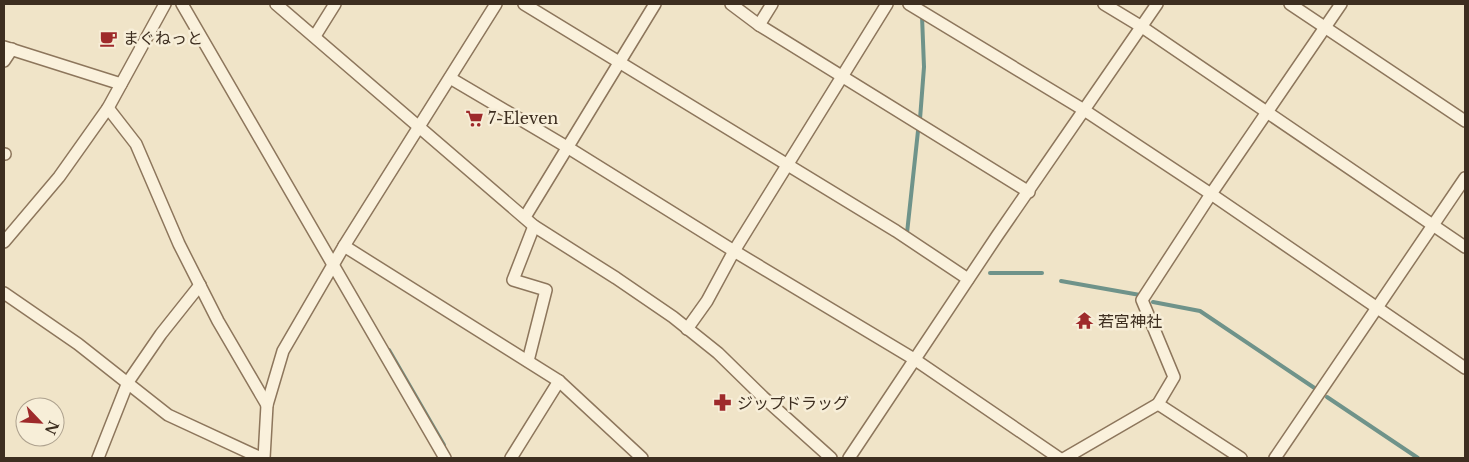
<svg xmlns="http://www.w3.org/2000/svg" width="1469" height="462" viewBox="0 0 1469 462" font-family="'Libre Baskerville','Noto Sans JP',serif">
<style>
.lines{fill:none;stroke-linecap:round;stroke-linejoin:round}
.stream{stroke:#6f938a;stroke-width:4}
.minor-casing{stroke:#8d765c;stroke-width:14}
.minor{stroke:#faf1dc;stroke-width:11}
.labels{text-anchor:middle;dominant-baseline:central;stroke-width:5;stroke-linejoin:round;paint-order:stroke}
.poi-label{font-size:16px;fill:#3d2e20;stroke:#f7eed8;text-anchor:start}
</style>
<rect width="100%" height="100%" fill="#f0e4c8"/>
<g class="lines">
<g class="stream">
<path d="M920,119l4,-52 -2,-51"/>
<path d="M907,233l11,-102"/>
<path d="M990,273h52"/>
<path d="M1061,281l79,14"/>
<path d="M1153,302l47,9 116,78"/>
<path d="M389,350l55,95"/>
<path d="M1327,397l91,61"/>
</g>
<defs>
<g id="minor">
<path d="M182,4l263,454"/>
<path d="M276,4l258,222 82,52 57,39 45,36 45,44 68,61"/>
<path d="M524,4l372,227 72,48"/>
<path d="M731,4l28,21 270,167"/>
<path d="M909,4l175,106 127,84 254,174"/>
<path d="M1104,4l38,23 323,220"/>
<path d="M1290,4l175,117"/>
<path d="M759,25l13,-21"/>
<path d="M315,36l20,-32"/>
<path d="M4,47l117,37"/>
<path d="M4,61l8,-12"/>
<path d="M450,78l117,69 167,104 180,108 145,99"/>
<path d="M108,108l28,36 43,100 39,77 49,84"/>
<path d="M4,154h1"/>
<path d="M525,217l130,-213"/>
<path d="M4,242l55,-65 49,-69 57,-104"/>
<path d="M344,246l215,135 83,77"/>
<path d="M4,293l74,51 90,71 93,43"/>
<path d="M687,329l20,-28 27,-50 153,-247"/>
<path d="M528,361l18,-71 -33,-10 21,-54"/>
<path d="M1158,404l83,54"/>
<path d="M98,458l30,-76 33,-48 39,-49"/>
<path d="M264,458l3,-53 16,-54 61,-105 152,-242"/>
<path d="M511,458l48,-77"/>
<path d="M849,458l148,-222 160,-232"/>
<path d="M1065,458l93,-54 16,-27 -32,-77 69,-106 130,-190"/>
<path d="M1275,458l190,-280"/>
</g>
</defs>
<use href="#minor" class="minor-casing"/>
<use href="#minor" class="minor"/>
</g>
<defs>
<symbol id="cafe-bare" viewBox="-9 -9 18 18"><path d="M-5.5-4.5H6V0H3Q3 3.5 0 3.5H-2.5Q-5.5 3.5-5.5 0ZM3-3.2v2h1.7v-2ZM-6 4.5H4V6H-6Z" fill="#9e2a2b" stroke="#f7eed8" stroke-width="2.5" paint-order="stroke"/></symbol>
<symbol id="supermarket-bare" viewBox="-9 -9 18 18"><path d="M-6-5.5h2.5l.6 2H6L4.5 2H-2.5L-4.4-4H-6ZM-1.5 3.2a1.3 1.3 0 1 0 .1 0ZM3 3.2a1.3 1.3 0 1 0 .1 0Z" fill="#9e2a2b" stroke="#f7eed8" stroke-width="2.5" paint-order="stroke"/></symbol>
<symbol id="temple-bare" viewBox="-9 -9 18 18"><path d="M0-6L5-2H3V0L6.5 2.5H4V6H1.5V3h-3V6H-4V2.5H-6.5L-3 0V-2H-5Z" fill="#9e2a2b" stroke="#f7eed8" stroke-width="2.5" paint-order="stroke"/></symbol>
<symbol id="pharmacy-bare" viewBox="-9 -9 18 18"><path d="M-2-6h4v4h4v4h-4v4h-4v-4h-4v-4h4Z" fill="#9e2a2b" stroke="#f7eed8" stroke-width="2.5" paint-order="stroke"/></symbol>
</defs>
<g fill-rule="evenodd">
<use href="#cafe-bare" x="96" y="26" width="25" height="25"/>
<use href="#supermarket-bare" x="462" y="106" width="25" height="25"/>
<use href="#temple-bare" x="1072" y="308" width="25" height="25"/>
<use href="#pharmacy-bare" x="710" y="390" width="25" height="25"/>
</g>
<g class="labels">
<g class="poi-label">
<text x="123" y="38">まぐねっと</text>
<text x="488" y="118">7-Eleven</text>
<text x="1098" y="321">若宮神社</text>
<text x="737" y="403">ジップドラッグ</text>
</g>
</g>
<rect width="1469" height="462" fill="none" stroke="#3d2e20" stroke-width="10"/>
<g transform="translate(40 422) rotate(115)"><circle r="24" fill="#f7eed8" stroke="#ada18e"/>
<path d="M0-4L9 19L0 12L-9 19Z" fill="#9e2a2b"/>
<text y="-8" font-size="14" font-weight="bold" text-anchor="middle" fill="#3d2e20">N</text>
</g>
</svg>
